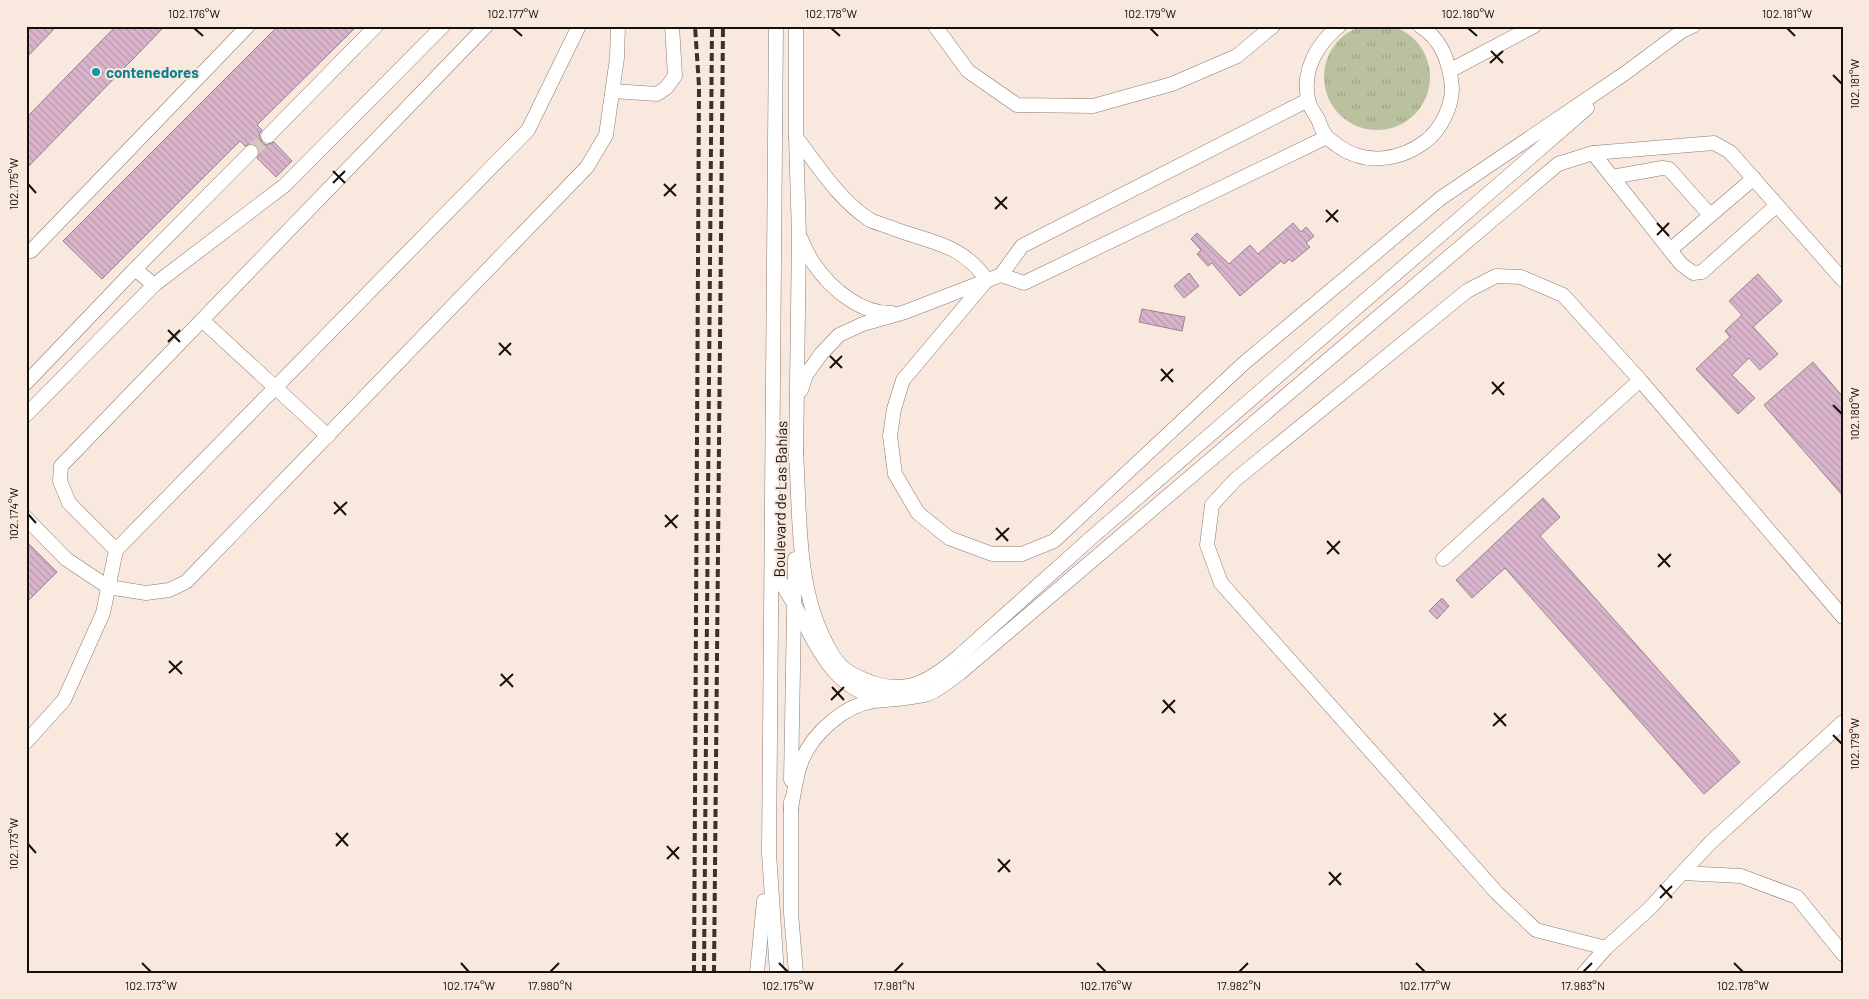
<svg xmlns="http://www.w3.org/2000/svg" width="1869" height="999" viewBox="0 0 1869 999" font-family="Barlow,sans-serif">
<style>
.grass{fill:url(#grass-tufts)}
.building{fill:url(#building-back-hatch);stroke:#94858e}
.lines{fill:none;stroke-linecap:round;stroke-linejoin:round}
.minor-tunnel{stroke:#d7c8be;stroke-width:14;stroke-dasharray:14 7;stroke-linecap:butt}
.minor-casing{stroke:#897a70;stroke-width:15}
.minor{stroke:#fff;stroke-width:14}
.rail{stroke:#3a322d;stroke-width:4;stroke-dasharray:8 4;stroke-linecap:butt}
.ticks{fill:none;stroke:#16100c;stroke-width:2}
.culture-dot{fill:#0f9aa8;stroke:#f9e8dd;stroke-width:2}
.labels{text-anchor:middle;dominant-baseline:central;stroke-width:4;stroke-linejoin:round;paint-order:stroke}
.culture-label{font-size:15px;font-weight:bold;fill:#0d838f;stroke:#f9e8dd;text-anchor:start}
.street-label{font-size:15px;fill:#16100c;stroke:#f9e8dd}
.neatline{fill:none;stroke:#16100c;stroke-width:2}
.ticks-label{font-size:12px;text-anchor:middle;fill:#16100c}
</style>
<defs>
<pattern id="grass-tufts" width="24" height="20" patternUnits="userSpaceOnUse" patternTransform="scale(1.25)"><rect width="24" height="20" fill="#b9c19e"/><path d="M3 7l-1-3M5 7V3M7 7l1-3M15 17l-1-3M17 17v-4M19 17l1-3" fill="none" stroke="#9ea587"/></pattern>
<pattern id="building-back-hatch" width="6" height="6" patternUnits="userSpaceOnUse" patternTransform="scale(1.25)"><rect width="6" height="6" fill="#d9b4cc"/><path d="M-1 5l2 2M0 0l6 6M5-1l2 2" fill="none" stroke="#ba9aae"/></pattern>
</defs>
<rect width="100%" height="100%" fill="#f9e8dd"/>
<circle class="grass" cx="1377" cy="77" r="53"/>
<g class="building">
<path d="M26,26h31l-31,32z"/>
<path d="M116,26h49l-139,143v-51z"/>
<path d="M278,26h79l-100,99 5,5 -3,4 3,8 4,3 8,-3 18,19 -16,16 -19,-19 3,-4 -3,-8 -4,-3 -8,3 -5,-5 -138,138 -39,-38z"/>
<path d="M1293,223l8,9 5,-5 8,9 -8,7 4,4 -18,15 -2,-3 -6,5 -3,-3 -41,35 -28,-33 -4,3 -11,-12 4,-4 -10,-11 6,-6 32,31 21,-19 8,9z"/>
<path d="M1189,273l10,13 -15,12 -10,-12z"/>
<path d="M1758,274l24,27 -29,26 25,27 -18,16 -11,-12 -17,17 23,23 -17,16 -42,-45 34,-32 -5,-6 17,-16 -13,-14z"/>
<path d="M1142,309l43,8 -3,14 -43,-9z"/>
<path d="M1813,362l30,35v99l-79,-91z"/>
<path d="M1543,498l17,19 -20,19 200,226 -36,32 -199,-226 -33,30 -16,-18z"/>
<path d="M26,541l31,31 -31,31z"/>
<path d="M1442,598l7,8 -12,13 -8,-8z"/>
</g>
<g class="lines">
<path class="minor-tunnel" d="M251,152l17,-16"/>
<defs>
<g id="minor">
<path d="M776,26l-7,827 8,120"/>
<path d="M935,26l33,45 49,34 76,1 79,-22 65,-28 36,-30"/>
<path d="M1339,26c-22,18 -37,44 -31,73 1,7 6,14 10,20 2,6 5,13 8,17 3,4 9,7 12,10 28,20 63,14 88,-5 15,-12 26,-34 26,-53 -2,-24 -10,-49 -32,-62"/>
<path d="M1451,70l83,-44"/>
<path d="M613,91l44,3 9,-6 9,-12 -3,-50"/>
<path d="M268,136l108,-110"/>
<path d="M796,137c22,29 43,63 74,83 6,3 15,5 22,8 39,15 69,15 95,52l-84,100 -9,29 -4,27 5,38 23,39 31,25 43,16h30l32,-13 189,-177 198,-166 183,-124 58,-43 11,-5"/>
<path d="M1593,153l88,111 12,9 9,-1 75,-67"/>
<path d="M1612,177l50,-9 7,1 41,46"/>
<path d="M801,239c4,9 8,18 13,25 17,25 47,50 78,49"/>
<path d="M1670,250l84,-72"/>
<path d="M26,252l5,-1 217,-225"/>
<path d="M135,269l19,16"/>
<path d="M1001,275l23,8 303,-146"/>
<path d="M202,320l126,116"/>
<path d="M1640,380l203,237"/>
<path d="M26,383l109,-114 116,-117"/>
<path d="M801,390l5,-15 15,-21 18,-19 24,-11 42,-12 96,-37 21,-29 286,-146"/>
<path d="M26,415l128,-130 131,-100 158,-159"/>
<path d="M796,451c4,63 0,137 31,194 4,8 9,16 15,22 9,8 20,12 31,16 36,12 59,-4 85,-26l133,-119 496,-430"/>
<path d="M796,460l3,-224 -3,-99v-111"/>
<path d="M26,518l40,41 42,28 38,6 23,-3 17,-8 401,-415 19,-32 11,-77 1,-32"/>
<path d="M116,550l-47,-47 -9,-22 1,-15 425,-440"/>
<path d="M1443,559l197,-179 -77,-85 -42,-18 -25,-1 -29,15 -232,189 -23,25 -5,40 14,38 276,310 39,37 70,18"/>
<path d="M773,569c7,12 15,24 22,37 21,37 38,86 88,92"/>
<path d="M26,742l38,-42 39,-87 13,-63 412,-420 51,-104"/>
<path d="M791,780l4,-221"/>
<path d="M791,801v112l5,60"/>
<path d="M791,809c3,-17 5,-34 11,-49 11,-27 43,-55 72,-59 17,-2 34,-2 50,-6 13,-3 25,-15 36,-22l598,-509 35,-11 121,-10 16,9 113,128"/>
<path d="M1682,873l29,-31 132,-120"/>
<path d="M757,973l7,-72"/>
<path d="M1584,973l22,-25 44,-40 32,-35 59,3 56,21 46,57"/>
</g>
</defs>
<use href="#minor" class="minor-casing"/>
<use href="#minor" class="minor"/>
<g class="rail">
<path d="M694,973l5,-887 -4,-60"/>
<path d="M704,973l8,-947"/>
<path d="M714,973l9,-947"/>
</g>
</g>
<path class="ticks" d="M194,28l9,8M513,28l9,8M831,28l9,8M1150,28l8,8M1468,28l9,8M1787,28l8,8M1491,51l12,12M1490,63l13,-12M1833,75l9,9M333,171l12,12M333,183l12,-12M28,184l8,9M664,184l12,12M664,196l12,-12M995,197l12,12M995,209l12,-12M1326,210l12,12M1326,222l12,-12M1657,223l12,13M1657,235l12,-12M168,330l12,12M168,342l12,-12M499,343l12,12M499,355l12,-12M830,356l12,12M830,368l12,-12M1161,369l12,13M1161,381l12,-12M1492,382l12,13M1492,394l12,-12M1833,405l9,9M334,502l12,13M28,514l8,9M334,514l13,-12M665,515l12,13M665,527l13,-12M996,528l12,13M996,540l13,-12M1327,541l12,13M1327,554l13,-13M1658,554l12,13M1658,567l13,-13M169,661l13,13M169,673l13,-12M501,674l12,13M500,686l13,-12M832,687l12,13M831,700l13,-13M1163,700l12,13M1162,713l13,-13M1494,713l12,13M1493,726l13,-12M1833,735l9,9M336,833l12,13M28,844l8,9M336,846l12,-13M667,846l12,13M667,859l12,-12M998,859l12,13M998,872l12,-12M1329,872l12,13M1329,885l12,-12M1660,885l12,13M1660,898l12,-12M142,963l9,9M461,963l8,9M779,963l9,9M1097,963l9,9M1416,963l9,9M1734,963l9,9M550,972l9,-9M894,972l9,-9M1239,972l9,-9M1583,972l9,-9"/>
<circle class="culture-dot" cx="96" cy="72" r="5"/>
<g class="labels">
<g class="culture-label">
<text x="106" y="72">contenedores</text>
</g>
<g class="street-label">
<text transform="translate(780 499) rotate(-89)">Boulevard de Las Bahías</text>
</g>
</g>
<rect width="1869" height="999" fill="none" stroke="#f9e8dd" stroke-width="55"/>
<rect x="28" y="28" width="1814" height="944" class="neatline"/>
<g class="ticks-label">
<text x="194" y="18">102.176°W</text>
<text x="513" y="18">102.177°W</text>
<text x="831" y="18">102.178°W</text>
<text x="1150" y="18">102.179°W</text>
<text x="1468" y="18">102.180°W</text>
<text x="1787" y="18">102.181°W</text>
<text transform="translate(1855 84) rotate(-90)" y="4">102.181°W</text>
<text transform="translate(14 184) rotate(-90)" y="4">102.175°W</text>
<text transform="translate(1855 414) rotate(-90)" y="4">102.180°W</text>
<text transform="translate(14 514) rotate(-90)" y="4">102.174°W</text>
<text transform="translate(1855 744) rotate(-90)" y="4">102.179°W</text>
<text transform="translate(14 844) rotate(-90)" y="4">102.173°W</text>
<text x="151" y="990">102.173°W</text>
<text x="469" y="990">102.174°W</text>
<text x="550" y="990">17.980°N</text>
<text x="788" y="990">102.175°W</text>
<text x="894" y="990">17.981°N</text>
<text x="1106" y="990">102.176°W</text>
<text x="1239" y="990">17.982°N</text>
<text x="1425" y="990">102.177°W</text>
<text x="1583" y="990">17.983°N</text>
<text x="1743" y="990">102.178°W</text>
</g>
</svg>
